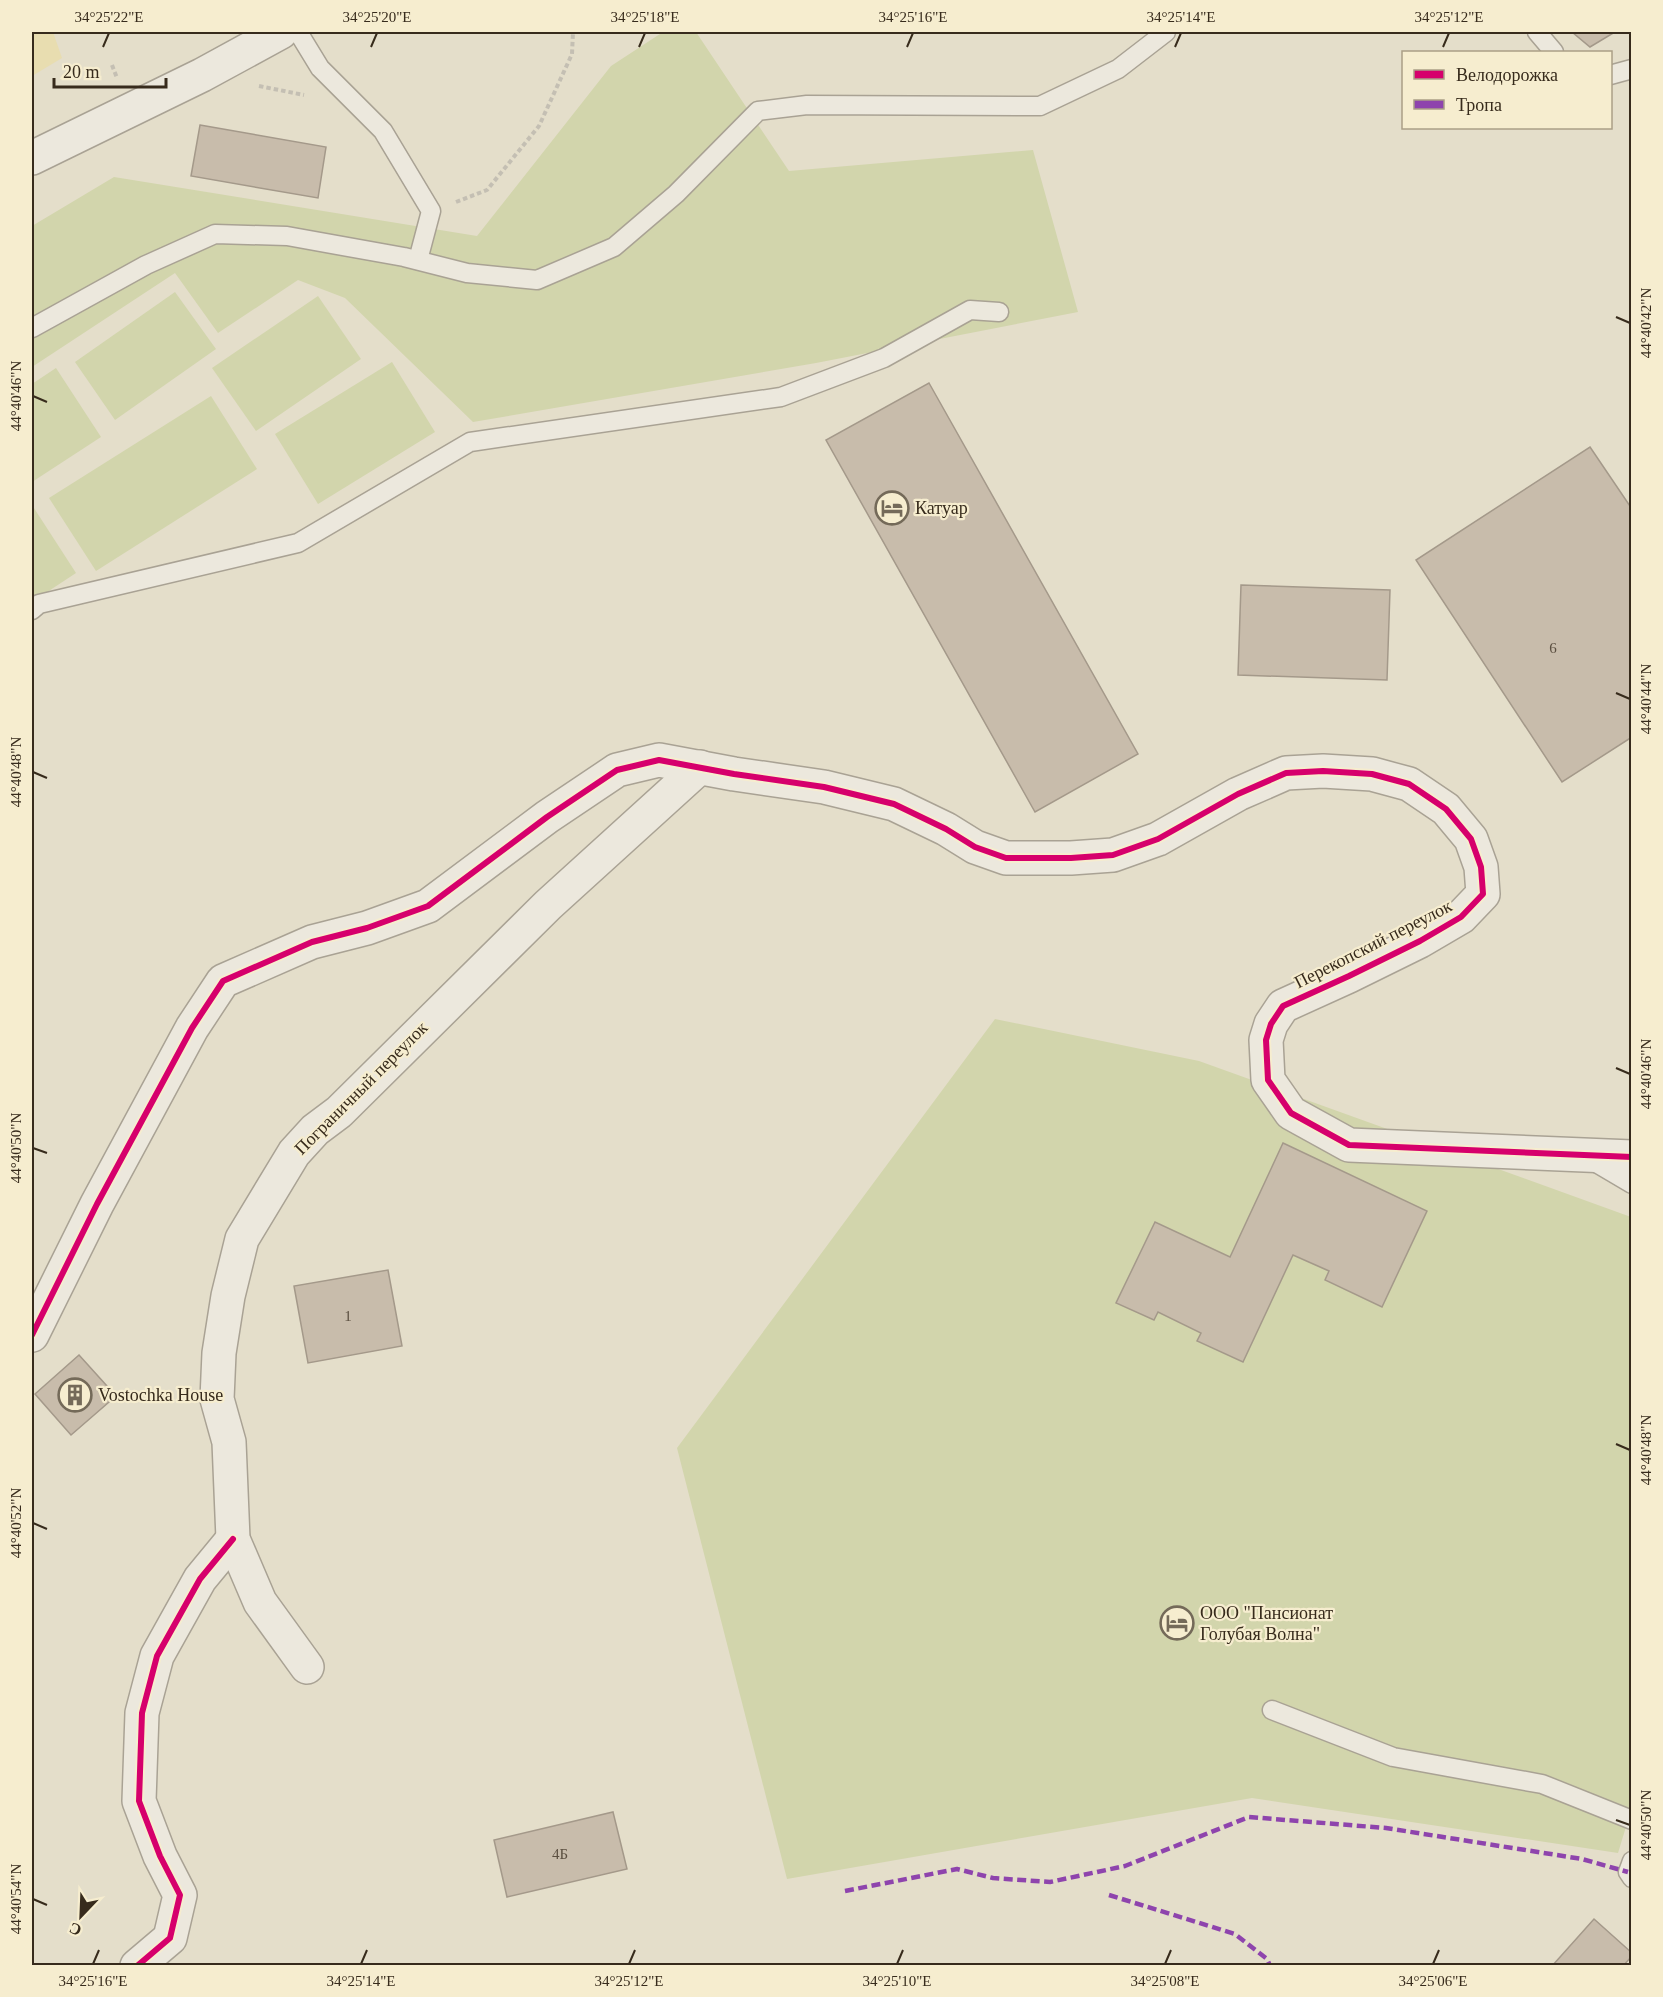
<svg xmlns="http://www.w3.org/2000/svg" width="1663" height="1997" viewBox="0 0 1663 1997" font-family="Georgia,serif">
<style>
.green{fill:#d2d5ac}
.sand{fill:#e8ddb0}
.building{fill:#c8bcab;stroke:#a4998a;stroke-width:1.5}
.lines{fill:none;stroke-linecap:round;stroke-linejoin:round}
.service-casing{stroke:#a9a294;stroke-width:21}
.minor-casing{stroke:#a9a294;stroke-width:36}
.tertiary-casing{stroke:#a9a294;stroke-width:36}
.path{stroke:#c4bfb3;stroke-width:4;stroke-dasharray:4.5 3;stroke-linecap:butt}
.service{stroke:#ece8dd;stroke-width:18}
.minor{stroke:#ece8dd;stroke-width:33}
.tertiary{stroke:#ece8dd;stroke-width:33}
.quiet{stroke:#8e44ad;stroke-width:4.5;stroke-dasharray:9 4.5;stroke-linecap:butt}
.cycleway-casing{stroke:#f6edcf;stroke-width:10}
.cycleway{stroke:#d6006c;stroke-width:6}
.ticks{fill:none;stroke:#372b1c;stroke-width:2}
.labels{text-anchor:middle;dominant-baseline:central;stroke-width:4.5;stroke-linejoin:round;paint-order:stroke}
.number-label{font-size:15px;fill:#5b4f40}
.poi-label{font-size:18px;fill:#372b1c;stroke:#f6edcf;text-anchor:start}
.street-label{font-size:18px;fill:#372b1c;stroke:#f6edcf}
.neatline{fill:none;stroke:#372b1c;stroke-width:2}
.ticks-label{font-size:15px;text-anchor:middle;fill:#372b1c}
</style>
<rect width="100%" height="100%" fill="#e4deca"/>
<g class="green">
<path d="M663,32h33l93,139 244,-21 45,162 -262,51 -343,59 -128,-124 -47,-18 -80,53 -43,-60 -143,94v-141l82,-49 363,59 134,-170z"/>
<path d="M175,292l41,57 -101,71 -40,-58z"/>
<path d="M318,296l43,63 -105,72 -44,-63z"/>
<path d="M392,362l43,70 -117,72 -43,-70z"/>
<path d="M56,368l45,69 -69,45v-98z"/>
<path d="M211,396l46,73 -161,102 -47,-73z"/>
<path d="M32,505l44,68 -44,29z"/>
<path d="M995,1019l204,42 432,156 1,590 -14,46 -366,-55 -465,81 -110,-431z"/>
</g>
<path class="sand" d="M32,32h21l9,26 -30,18z"/>
<g class="building">
<path d="M1572,32h43l-25,15z"/>
<path d="M200,125l126,22 -8,51 -127,-22z"/>
<path d="M929,383l209,371 -103,58 -209,-372z"/>
<path d="M1590,447l42,62v228l-70,45 -146,-222z"/>
<path d="M1241,585l149,5 -3,90 -149,-5z"/>
<path d="M1283,1143l144,68 -45,96 -57,-27 4,-9 -36,-16 -50,107 -46,-21 4,-8 -43,-21 -4,8 -38,-17 39,-81 75,35z"/>
<path d="M388,1270l14,76 -94,17 -14,-77z"/>
<path d="M79,1355l37,41 -45,39 -36,-41z"/>
<path d="M613,1812l14,57 -120,28 -13,-57z"/>
<path d="M1594,1919l38,34v3l-9,10h-71z"/>
</g>
<g class="lines">
<defs>
<g id="service">
<path d="M298,32l22,36 63,63 48,80 -13,49"/>
<path d="M1537,32l17,20"/>
<path d="M1610,75l22,-6"/>
<path d="M32,328l114,-63 69,-31 72,2 117,21 63,16 70,7 77,-33 62,-53 82,-83 49,-6 233,1 78,-37 48,-37"/>
<path d="M32,610l7,-6 259,-61 172,-101 311,-45 103,-39 86,-48 29,2"/>
<path d="M1593,1161l39,23"/>
<path d="M1272,1710l121,47 149,27 90,36"/>
<path d="M1632,1861l-4,11 4,6"/>
</g>
<g id="minor">
<path d="M32,1335l65,-131 95,-176 31,-47 89,-39 55,-14 61,-22 119,-89 70,-47 42,-10 75,14 90,13 70,17 52,25 29,18 31,11h65l42,-3 45,-16 80,-45 48,-21 37,-2 49,3 37,10 37,25 25,30 10,28 2,27 -22,23 -41,24 -71,35 -66,30 -12,18 -5,16 2,40 23,33 58,32 283,12"/>
<path d="M307,1667l-47,-65 -27,-63 -4,-97 -12,-43 2,-46 9,-57 14,-57 52,-86 21,-23 24,-18 209,-207 152,-138"/>
<path d="M137,1966l33,-28 10,-43 -20,-39 -21,-55 3,-88 15,-57 43,-77 33,-40"/>
</g>
<path id="tertiary" d="M32,158l170,-83 79,-43"/>
</defs>
<use href="#service" class="service-casing"/>
<use href="#minor" class="minor-casing"/>
<use href="#tertiary" class="tertiary-casing"/>
<g class="path">
<path d="M112,65l5,13"/>
<path d="M259,86l45,9"/>
<path d="M456,202l31,-12 52,-64 33,-72 1,-22"/>
</g>
<use href="#service" class="service"/>
<use href="#minor" class="minor"/>
<use href="#tertiary" class="tertiary"/>
<g class="quiet">
<path d="M845,1891l112,-22 36,9 57,4 75,-16 124,-49 137,11 196,31 46,13"/>
<path d="M1109,1895l126,39 32,25 3,7"/>
</g>
<defs>
<g id="cycleway">
<path d="M32,1335l65,-131 95,-176 31,-47 89,-39 55,-14 61,-22 119,-89 70,-47 42,-10 75,14 90,13 70,17 52,25 29,18 31,11h65l42,-3 45,-16 80,-45 48,-21 37,-2 49,3 37,10 37,25 25,30 10,28 2,27 -22,23 -41,24 -71,35 -66,30 -12,18 -5,16 2,40 23,33 58,32 283,12"/>
<path d="M137,1966l33,-28 10,-43 -20,-39 -21,-55 3,-88 15,-57 43,-77 33,-40"/>
</g>
</defs>
<use href="#cycleway" class="cycleway-casing"/>
<use href="#cycleway" class="cycleway"/>
</g>
<path class="ticks" d="M103,47l6,-14M371,47l6,-14M639,47l6,-14M907,47l6,-14M1175,47l6,-14M1443,47l6,-14M1616,317l14,6M33,396l14,6M1616,693l14,6M33,772l14,6M1616,1068l14,6M33,1148l14,5M1616,1444l14,6M33,1523l14,6M1616,1820l14,5M33,1899l14,6M93,1964l6,-14M361,1964l6,-14M629,1964l6,-14M897,1964l6,-14M1165,1964l6,-14M1433,1964l6,-14"/>
<defs>
<symbol id="hotel-ring" viewBox="-11 -11 22 22"><circle r="9.5" fill="#f6edcf" stroke="#746a59" stroke-width="1.5"/><path d="M-6-4.5h1.5V1H6V5H4.5V3h-9V5H-6ZM-4 0a1.8 1.8 0 1 1 3.6 0ZM.5 0V-2.5h3Q6-2.5 6 0Z" fill="#746a59"/></symbol>
<symbol id="building-ring" viewBox="-11 -11 22 22"><circle r="9.5" fill="#f6edcf" stroke="#746a59" stroke-width="1.5"/><path d="M-4-6H4V6H1V3H-1V6H-4ZM-2.5-4.3h1.7v1.8h-1.7ZM.8-4.3h1.7v1.8H.8ZM-2.5-1h1.7V.8h-1.7ZM.8-1h1.7V.8H.8Z" fill="#746a59"/></symbol>
</defs>
<g fill-rule="evenodd">
<use href="#hotel-ring" x="873" y="489" width="38" height="38"/>
<use href="#building-ring" x="56" y="1376" width="38" height="38"/>
<use href="#hotel-ring" x="1158" y="1604" width="38" height="38"/>
</g>
<g class="labels">
<g class="number-label">
<text x="1553" y="648">6</text>
<text x="348" y="1316">1</text>
<text x="560" y="1854">4Б</text>
</g>
<g class="poi-label">
<text x="915" y="508">Катуар</text>
<text x="98" y="1395">Vostochka House</text>
<text x="1200" y="1613">ООО "Пансионат<tspan x="1200" dy="21">Голубая Волна"</tspan></text>
</g>
<g class="street-label">
<text transform="translate(1373 944) rotate(-27)">Перекопский переулок</text>
<text transform="translate(361 1088) rotate(-45)">Пограничный переулок</text>
</g>
</g>
<rect width="1663" height="1997" fill="none" stroke="#f6edcf" stroke-width="66"/>
<rect x="1402" y="51" width="210" height="78" fill="#f6edcf" stroke="#aa9f87" stroke-width="1.5"/>
<rect x="1414" y="70" width="30" height="9" fill="#d6006c" stroke="#aa9f87" stroke-width="1.5"/>
<text x="1456" y="81" font-size="18" fill="#372b1c">Велодорожка</text>
<rect x="1414" y="100" width="30" height="9" fill="#8e44ad" stroke="#aa9f87" stroke-width="1.5"/>
<text x="1456" y="111" font-size="18" fill="#372b1c">Тропа</text>
<g transform="translate(81 1916) rotate(203)" stroke="#f6edcf" stroke-width="4.5" paint-order="stroke">
<path d="M0-4.5L10 22L0 15L-10 22Z" fill="#372b1c"/>
<text y="-9" font-size="16" font-weight="bold" text-anchor="middle" fill="#372b1c">С</text>
</g>
<path d="M54 78v9h112v-9" fill="none" stroke="#372b1c" stroke-width="3"/>
<text x="63" y="78" font-size="18" fill="#372b1c" stroke="#f6edcf" stroke-width="4.5" paint-order="stroke">20 m</text>
<rect x="33" y="33" width="1597" height="1931" class="neatline"/>
<g class="ticks-label">
<text x="109" y="22">34°25'22"E</text>
<text x="377" y="22">34°25'20"E</text>
<text x="645" y="22">34°25'18"E</text>
<text x="913" y="22">34°25'16"E</text>
<text x="1181" y="22">34°25'14"E</text>
<text x="1449" y="22">34°25'12"E</text>
<text transform="translate(1646 323) rotate(-90)" y="5">44°40'42"N</text>
<text transform="translate(16 396) rotate(-90)" y="5">44°40'46"N</text>
<text transform="translate(1646 699) rotate(-90)" y="5">44°40'44"N</text>
<text transform="translate(16 772) rotate(-90)" y="5">44°40'48"N</text>
<text transform="translate(1646 1074) rotate(-90)" y="5">44°40'46"N</text>
<text transform="translate(16 1148) rotate(-90)" y="5">44°40'50"N</text>
<text transform="translate(1646 1450) rotate(-90)" y="5">44°40'48"N</text>
<text transform="translate(16 1523) rotate(-90)" y="5">44°40'52"N</text>
<text transform="translate(1646 1825) rotate(-90)" y="5">44°40'50"N</text>
<text transform="translate(16 1899) rotate(-90)" y="5">44°40'54"N</text>
<text x="93" y="1986">34°25'16"E</text>
<text x="361" y="1986">34°25'14"E</text>
<text x="629" y="1986">34°25'12"E</text>
<text x="897" y="1986">34°25'10"E</text>
<text x="1165" y="1986">34°25'08"E</text>
<text x="1433" y="1986">34°25'06"E</text>
</g>
</svg>
